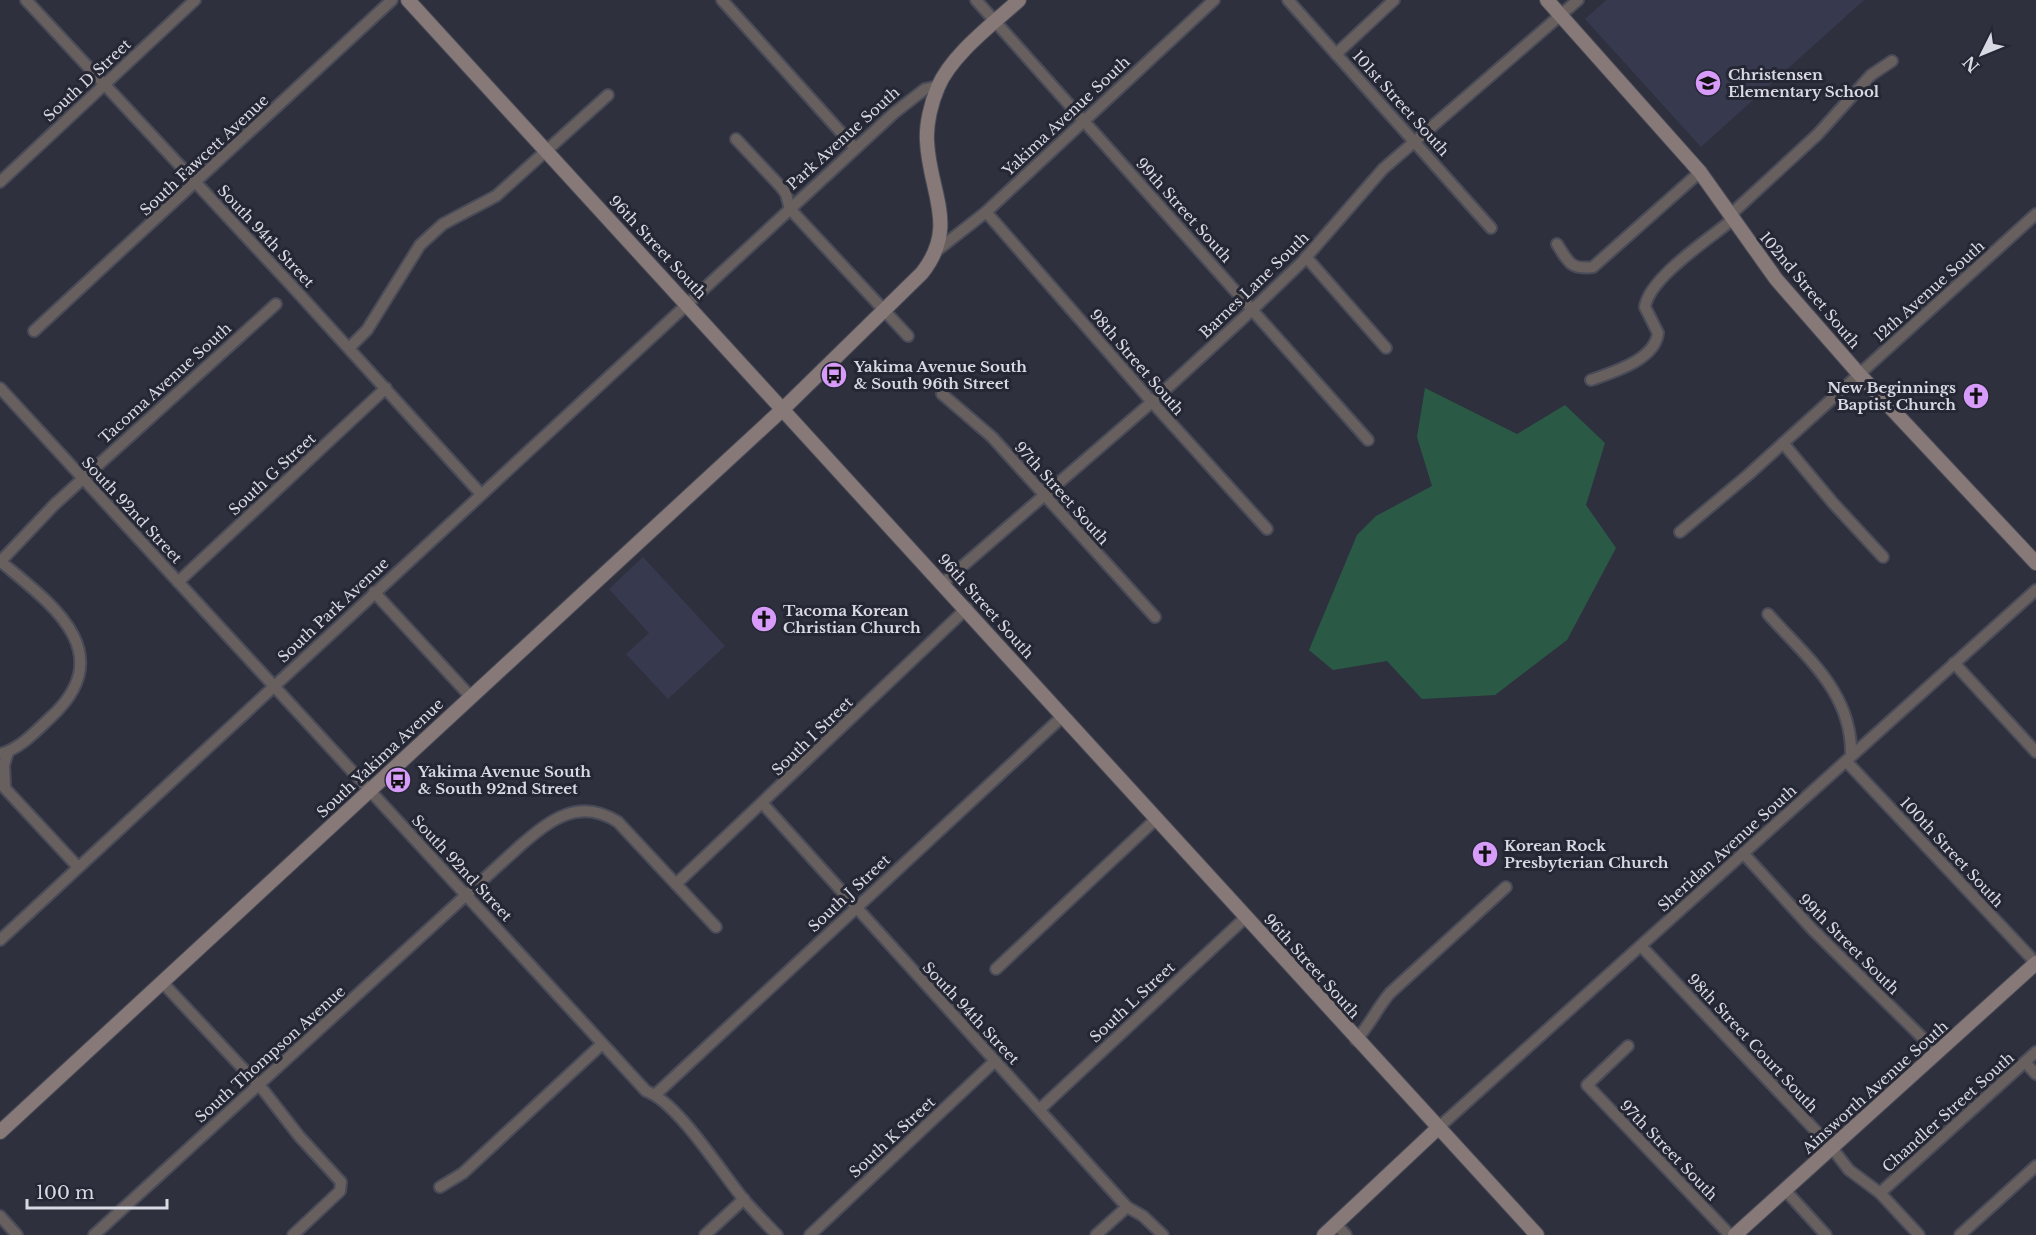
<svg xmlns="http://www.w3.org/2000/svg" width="2036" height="1235" viewBox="0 0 2036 1235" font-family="'Libre Baskerville',serif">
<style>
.built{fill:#373a4e}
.green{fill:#2a5a45}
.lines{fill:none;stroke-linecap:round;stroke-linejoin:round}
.street-casing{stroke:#494b58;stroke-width:14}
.secondary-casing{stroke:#494b58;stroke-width:16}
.street{stroke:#68605e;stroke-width:10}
.secondary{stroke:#867977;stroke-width:14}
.labels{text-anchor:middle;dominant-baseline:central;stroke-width:6;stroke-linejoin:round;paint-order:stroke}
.poi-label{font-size:15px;font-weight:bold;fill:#d8d9e2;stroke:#252734;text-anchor:start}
.street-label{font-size:15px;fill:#d8d9e2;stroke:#252734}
</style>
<rect width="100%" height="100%" fill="#2e303e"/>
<g class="built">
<path d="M1606,0h258l-163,147 -116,-128z"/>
<path d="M643,557l82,89 -57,53 -42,-45 23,-21 -40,-44z"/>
</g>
<path class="green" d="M1425,388l92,46 48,-29 40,38 -19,62 30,43 -49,92 -72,55 -73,4 -35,-38 -54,9 -24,-20 48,-115 19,-19 56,-30 -15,-49z"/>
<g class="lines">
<defs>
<g id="street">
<path d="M26,0l265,285 190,209"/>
<path d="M722,0l133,148"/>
<path d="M976,0l392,440"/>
<path d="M1288,0l203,228"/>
<path d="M1336,54l58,-54"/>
<path d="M736,139l45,48 5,7 4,15 118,127"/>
<path d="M0,182l195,-182"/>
<path d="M986,212l166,190 115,127"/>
<path d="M1729,216l89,-82 53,-59 21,-14"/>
<path d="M1557,244c11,18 14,26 36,23l107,-95"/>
<path d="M935,252l51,-40 228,-212"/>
<path d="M1306,257l80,91"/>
<path d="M34,331l358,-331"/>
<path d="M349,348l18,-18 53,-85 23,-21 53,-28 112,-101"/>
<path d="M1591,380c22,-8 64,-20 67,-47l-13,-26c4,-29 64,-68 87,-87"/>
<path d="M0,388l646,703c31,10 77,84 99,110 10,11 21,23 32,34"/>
<path d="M942,394l50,43 163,180"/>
<path d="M1783,443l50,60 50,54"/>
<path d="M1680,532l68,-57 288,-261"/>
<path d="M0,561c50,42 121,91 51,156 -15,14 -31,32 -51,37"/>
<path d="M0,562l55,-58 221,-200"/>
<path d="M178,582l208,-194"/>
<path d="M943,583l209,-181 100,-92 50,-48 81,-93 195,-169"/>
<path d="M374,592l96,104"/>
<path d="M1768,614c38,43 85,79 83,142"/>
<path d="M1954,663l82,89"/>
<path d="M1846,761l190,202"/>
<path d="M0,783l78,84"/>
<path d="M5,787l-1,-22 4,-13"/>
<path d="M763,804l364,403 16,9 20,19"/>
<path d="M1743,853l70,77 124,122"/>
<path d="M676,884l291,-276"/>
<path d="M0,940l894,-827 31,-24 13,-3"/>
<path d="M1641,946l191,202 17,22 31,23 39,42"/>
<path d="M996,969l160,-150"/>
<path d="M162,982l102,109 35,45 42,46 -1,9 -47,44"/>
<path d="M1356,1040c14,-15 21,-32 34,-47l116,-106"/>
<path d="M1628,1046l-41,39 143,150"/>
<path d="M2025,1062l11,12"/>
<path d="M656,1094l407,-378"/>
<path d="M1040,1109l205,-191"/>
<path d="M1438,1128l598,-538"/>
<path d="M440,1187l23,-14 139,-129"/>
<path d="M1785,1190l41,45"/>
<path d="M1880,1193l156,-141"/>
<path d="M0,1216l17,19"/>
<path d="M1336,1224l10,11"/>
<path d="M94,1235l427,-390c29,-25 58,-48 97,-23l98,105"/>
<path d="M705,1235l39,-36"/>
<path d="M810,1235l185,-174"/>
<path d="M1096,1235l31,-28"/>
<path d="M1960,1235l76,-69"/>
</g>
<g id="secondary">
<path d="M408,0l1129,1235"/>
<path d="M1547,0l153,172 76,107 83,95 177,189"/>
<path d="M0,1132l783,-723 139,-136c37,-47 7,-81 5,-132 -1,-17 4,-38 11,-54 13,-32 56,-64 81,-87"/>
<path d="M1324,1235l114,-107"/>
<path d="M1735,1235l301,-272"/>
</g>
</defs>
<use href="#street" class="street-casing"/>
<use href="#secondary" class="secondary-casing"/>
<use href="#street" class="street"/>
<use href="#secondary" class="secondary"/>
</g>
<defs>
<symbol id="school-disc" viewBox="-11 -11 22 22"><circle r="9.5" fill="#d79bf9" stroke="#252734"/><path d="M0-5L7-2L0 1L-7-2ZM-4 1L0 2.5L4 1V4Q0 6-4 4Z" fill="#111"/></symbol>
<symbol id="bus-disc" viewBox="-11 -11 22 22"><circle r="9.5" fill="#d79bf9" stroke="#252734"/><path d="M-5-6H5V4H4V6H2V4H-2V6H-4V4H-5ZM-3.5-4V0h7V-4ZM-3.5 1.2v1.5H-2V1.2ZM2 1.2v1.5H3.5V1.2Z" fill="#111"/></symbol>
<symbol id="church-disc" viewBox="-11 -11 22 22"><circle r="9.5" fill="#d79bf9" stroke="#252734"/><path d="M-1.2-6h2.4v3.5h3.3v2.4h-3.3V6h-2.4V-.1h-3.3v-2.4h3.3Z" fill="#111"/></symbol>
</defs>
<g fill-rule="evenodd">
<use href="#school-disc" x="1693" y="68" width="30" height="30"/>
<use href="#bus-disc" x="819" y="360" width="30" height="30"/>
<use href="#church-disc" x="1961" y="381" width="30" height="30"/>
<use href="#church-disc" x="749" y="604" width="30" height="30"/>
<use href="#bus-disc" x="383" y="765" width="30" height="30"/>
<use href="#church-disc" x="1470" y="839" width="30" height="30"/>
</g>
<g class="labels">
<g class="poi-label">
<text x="1728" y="74">Christensen<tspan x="1728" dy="17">Elementary School</tspan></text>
<text x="854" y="366">Yakima Avenue South<tspan x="854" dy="17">&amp; South 96th Street</tspan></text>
<text x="1956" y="387" text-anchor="end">New Beginnings<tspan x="1956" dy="17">Baptist Church</tspan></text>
<text x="783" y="610">Tacoma Korean<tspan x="783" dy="17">Christian Church</tspan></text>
<text x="418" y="771">Yakima Avenue South<tspan x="418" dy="17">&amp; South 92nd Street</tspan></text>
<text x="1504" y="845">Korean Rock<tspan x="1504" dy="17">Presbyterian Church</tspan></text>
</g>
<g class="street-label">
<text transform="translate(87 80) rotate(-43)">South D Street</text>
<text transform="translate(1401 103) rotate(48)">101st Street South</text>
<text transform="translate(1066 116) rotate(-43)">Yakima Avenue South</text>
<text transform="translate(843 138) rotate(-42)">Park Avenue South</text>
<text transform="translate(204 155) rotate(-43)">South Fawcett Avenue</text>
<text transform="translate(1184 210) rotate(48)">99th Street South</text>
<text transform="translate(266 236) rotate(47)">South 94th Street</text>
<text transform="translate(658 247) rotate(47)">96th Street South</text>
<text transform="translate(1254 285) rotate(-44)">Barnes Lane South</text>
<text transform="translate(1810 290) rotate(50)">102nd Street South</text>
<text transform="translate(1929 291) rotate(-42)">12th Avenue South</text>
<text transform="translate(1137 362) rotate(49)">98th Street South</text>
<text transform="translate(165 383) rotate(-42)">Tacoma Avenue South</text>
<text transform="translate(272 474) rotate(-43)">South G Street</text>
<text transform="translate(1062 493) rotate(48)">97th Street South</text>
<text transform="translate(132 510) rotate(47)">South 92nd Street</text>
<text transform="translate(986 606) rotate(48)">96th Street South</text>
<text transform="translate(333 610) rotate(-43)">South Park Avenue</text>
<text transform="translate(812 736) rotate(-44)">South I Street</text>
<text transform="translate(380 758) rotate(-43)">South Yakima Avenue</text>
<text transform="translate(1727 848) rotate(-42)">Sheridan Avenue South</text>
<text transform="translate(1952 852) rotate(47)">100th Street South</text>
<text transform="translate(462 868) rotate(47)">South 92nd Street</text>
<text transform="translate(849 893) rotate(-43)">South J Street</text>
<text transform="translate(1849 944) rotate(45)">99th Street South</text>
<text transform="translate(1312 966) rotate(48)">96th Street South</text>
<text transform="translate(1132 1002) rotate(-43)">South L Street</text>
<text transform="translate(971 1013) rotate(47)">South 94th Street</text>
<text transform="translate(1753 1043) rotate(47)">98th Street Court South</text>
<text transform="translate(270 1054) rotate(-42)">South Thompson Avenue</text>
<text transform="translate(1875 1087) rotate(-42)">Ainsworth Avenue South</text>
<text transform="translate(1948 1112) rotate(-42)">Chandler Street South</text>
<text transform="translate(892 1137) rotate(-43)">South K Street</text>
<text transform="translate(1669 1150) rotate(46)">97th Street South</text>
</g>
</g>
<g transform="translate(1982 54) rotate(227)" stroke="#252734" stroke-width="4.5" paint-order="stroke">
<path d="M0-4.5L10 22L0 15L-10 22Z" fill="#d8d9e2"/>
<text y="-9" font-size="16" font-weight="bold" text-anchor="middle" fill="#d8d9e2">N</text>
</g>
<path d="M27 1199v9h140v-9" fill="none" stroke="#d8d9e2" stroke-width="3"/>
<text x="36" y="1199" font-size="18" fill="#d8d9e2" stroke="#252734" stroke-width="4.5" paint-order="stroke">100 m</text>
</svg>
